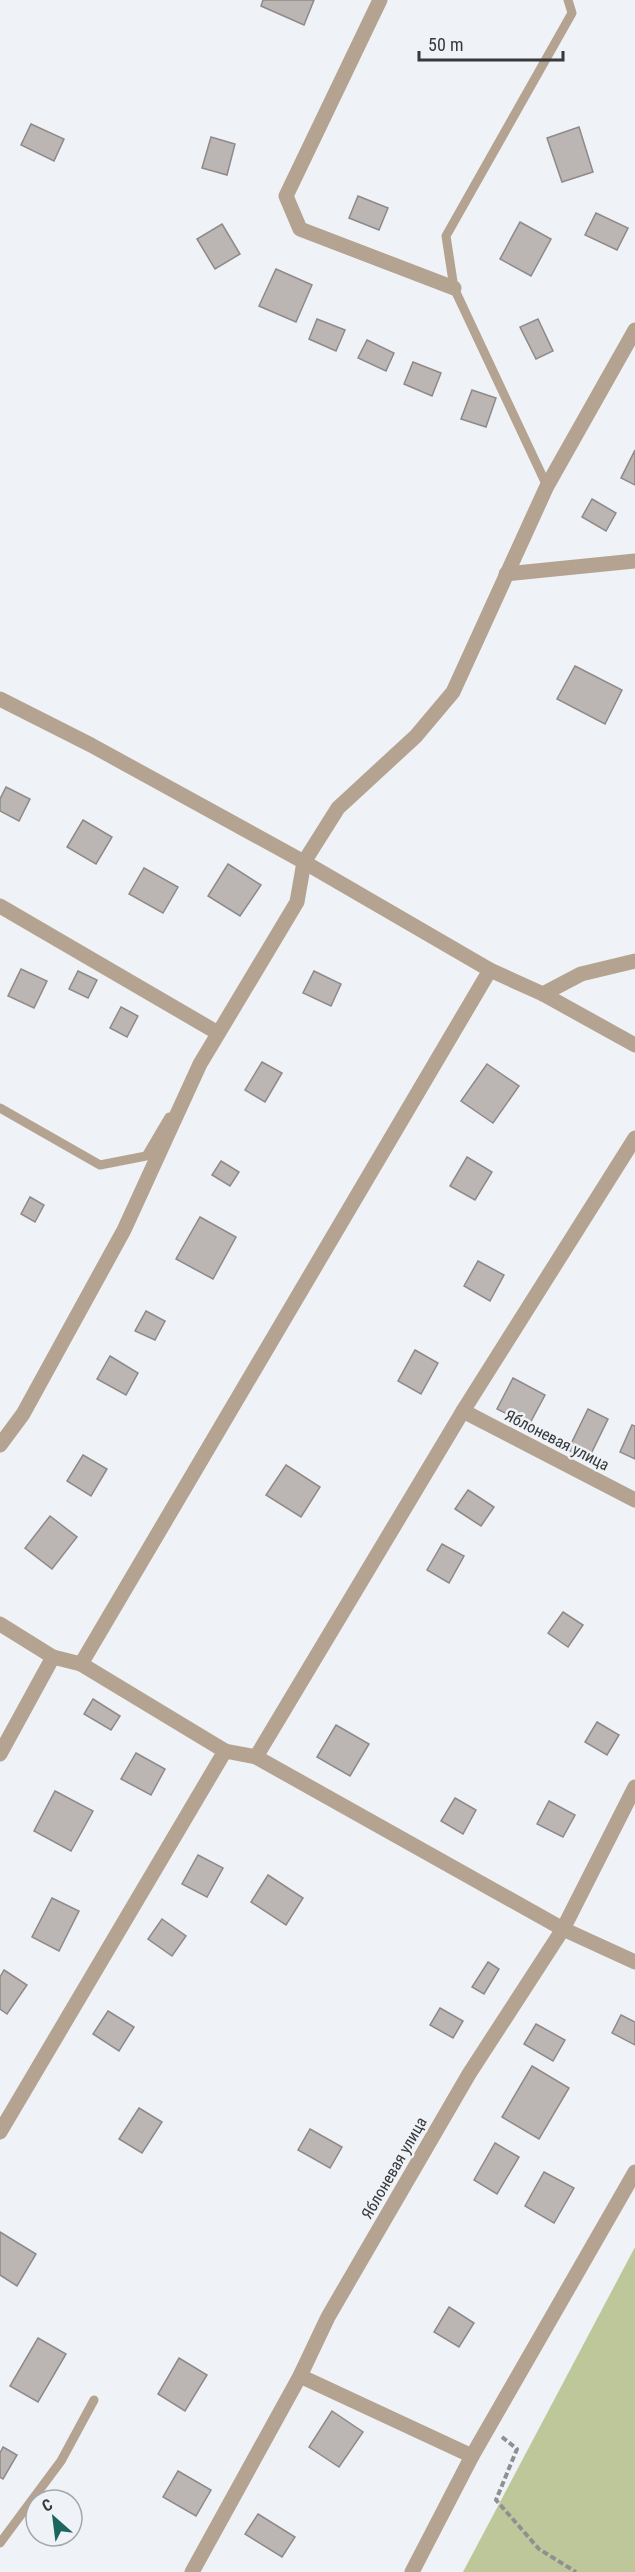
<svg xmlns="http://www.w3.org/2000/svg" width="635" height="2572" viewBox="0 0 635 2572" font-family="'Roboto Condensed',sans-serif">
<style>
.green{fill:#bec799}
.building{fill:#bbb5b4;stroke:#8f8a89;stroke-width:1.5}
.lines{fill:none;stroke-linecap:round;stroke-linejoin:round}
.path{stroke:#8e9193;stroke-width:4;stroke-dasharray:6 3;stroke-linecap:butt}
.service{stroke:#b5a392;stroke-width:9}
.minor{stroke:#b5a392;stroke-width:15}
.tertiary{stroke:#b5a392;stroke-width:15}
.labels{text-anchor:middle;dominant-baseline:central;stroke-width:5;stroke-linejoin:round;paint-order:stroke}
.street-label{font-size:16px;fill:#37393a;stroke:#eff2f6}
</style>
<rect width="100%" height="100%" fill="#eff2f6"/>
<path class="green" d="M635,2247v325h-172z"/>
<g class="building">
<path d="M263,0h51l-10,25 -43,-19z"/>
<path d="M31,124l33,15 -10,22 -33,-16z"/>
<path d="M579,127l14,45 -31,10 -15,-44z"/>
<path d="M211,137l24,7 -8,31 -25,-7z"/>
<path d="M358,196l30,12 -9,22 -30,-12z"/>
<path d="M596,213l32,15 -11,22 -32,-15z"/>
<path d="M520,222l31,17 -20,37 -31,-17z"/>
<path d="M222,224l18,30 -25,15 -18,-30z"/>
<path d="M276,269l36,16 -16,37 -37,-16z"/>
<path d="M317,319l28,11 -9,21 -27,-12z"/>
<path d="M538,319l15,32 -17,8 -16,-32z"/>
<path d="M367,340l27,13 -8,18 -28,-13z"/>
<path d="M413,362l28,11 -9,23 -28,-12z"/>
<path d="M472,390l24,8 -10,29 -25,-8z"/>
<path d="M635,450v35l-14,-7z"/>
<path d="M592,499l24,14 -10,18 -24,-14z"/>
<path d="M575,666l47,24 -17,34 -48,-25z"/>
<path d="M6,787l24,12 -11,22 -19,-10v-12z"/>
<path d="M83,820l29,17 -16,27 -29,-17z"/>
<path d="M228,864l33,21 -21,31 -32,-20z"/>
<path d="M144,868l34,19 -15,26 -34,-19z"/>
<path d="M21,969l26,12 -13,27 -26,-12z"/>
<path d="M78,971l19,9 -9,18 -19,-9z"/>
<path d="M314,971l27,13 -10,22 -28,-13z"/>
<path d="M121,1007l17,9 -11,21 -17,-9z"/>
<path d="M262,1062l20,11 -17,29 -20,-12z"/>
<path d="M487,1064l32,22 -26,37 -32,-22z"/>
<path d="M467,1157l25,15 -17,28 -25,-14z"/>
<path d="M221,1161l18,11 -9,14 -18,-11z"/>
<path d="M30,1197l14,8 -9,17 -14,-8z"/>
<path d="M200,1217l36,20 -23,42 -37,-20z"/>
<path d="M478,1261l26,14 -14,26 -26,-15z"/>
<path d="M146,1311l19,10 -10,19 -20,-9z"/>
<path d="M415,1350l23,13 -17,31 -23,-13z"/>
<path d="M110,1356l28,17 -12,22 -29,-16z"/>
<path d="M513,1378l32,17 -16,30 -32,-16z"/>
<path d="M588,1409l20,10 -20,41 -20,-10z"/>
<path d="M632,1425l3,1v33l-15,-7z"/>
<path d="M83,1455l24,14 -16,27 -24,-15z"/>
<path d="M286,1465l34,22 -19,30 -35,-22z"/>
<path d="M468,1490l26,17 -13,19 -26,-17z"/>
<path d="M50,1516l27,21 -25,32 -27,-21z"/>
<path d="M442,1544l22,12 -15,27 -22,-13z"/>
<path d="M563,1612l20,13 -15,22 -20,-14z"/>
<path d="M93,1699l27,17 -9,14 -27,-16z"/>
<path d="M597,1722l22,13 -12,20 -22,-13z"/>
<path d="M336,1725l33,19 -19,32 -33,-19z"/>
<path d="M136,1753l29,16 -14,26 -30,-16z"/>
<path d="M55,1791l38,20 -22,40 -37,-20z"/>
<path d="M455,1798l21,12 -13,24 -22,-13z"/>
<path d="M549,1801l26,14 -12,22 -26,-13z"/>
<path d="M198,1855l25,13 -16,29 -25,-13z"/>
<path d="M268,1875l35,23 -17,27 -35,-23z"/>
<path d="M52,1898l27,13 -20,40 -27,-14z"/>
<path d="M162,1919l24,17 -14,20 -24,-17z"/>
<path d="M488,1962l11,7 -15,25 -12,-7z"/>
<path d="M4,1970l23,15 -20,29 -7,-5v-32z"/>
<path d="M440,2008l23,13 -10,17 -23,-13z"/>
<path d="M108,2011l26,16 -15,24 -26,-17z"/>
<path d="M621,2015l14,7v23l-23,-12z"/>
<path d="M536,2024l29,16 -12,21 -29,-17z"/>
<path d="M532,2066l37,22 -30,51 -37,-22z"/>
<path d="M139,2108l23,14 -20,31 -23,-14z"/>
<path d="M310,2129l32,18 -12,21 -32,-18z"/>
<path d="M495,2143l24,14 -22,37 -23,-14z"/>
<path d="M544,2172l30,16 -20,35 -29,-17z"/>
<path d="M0,2232l36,22 -19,32 -17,-11z"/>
<path d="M449,2307l25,16 -15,24 -25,-15z"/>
<path d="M38,2338l28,16 -28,48 -28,-16z"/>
<path d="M179,2358l28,17 -22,36 -27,-17z"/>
<path d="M332,2411l31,21 -24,35 -30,-20z"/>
<path d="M3,2447l14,8 -14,24 -3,-2v-24z"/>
<path d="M178,2471l33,19 -15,26 -33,-19z"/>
<path d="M258,2514l37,23 -13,20 -37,-23z"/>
</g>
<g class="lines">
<path class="path" d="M502,2437l15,12 -21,51 43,49 37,23"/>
<g class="service">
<path d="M547,486l-93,-198 -8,-52 126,-223 -4,-13"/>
<path d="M0,1108l100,57 46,-9 23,-39"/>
<path d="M0,2543l61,-82 33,-61"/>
</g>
<g class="minor">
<path d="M380,0l-94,196 14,33 154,59"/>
<path d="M506,574l129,-13"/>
<path d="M0,906l218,127"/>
<path d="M543,994l38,-20 54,-13"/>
<path d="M463,1411l172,89"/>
<path d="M0,1445l23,-31 101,-184 76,-166 97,-162 7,-40 34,-54 78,-72 37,-44 94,-206 88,-156"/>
<path d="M0,1624l53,33 28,7 144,87 31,6 307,172 72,33"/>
<path d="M81,1664l409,-694"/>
<path d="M0,1754l53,-97"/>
<path d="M256,1757l207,-346 172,-273"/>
<path d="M0,2132l225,-381"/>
<path d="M300,2376l172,80"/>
<path d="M192,2572l108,-196 28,-59 141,-243 94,-145 72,-142"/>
<path d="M412,2572l60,-116 163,-284"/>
</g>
<path class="tertiary" d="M0,699l91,46 213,117 186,108 53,24 92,51"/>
</g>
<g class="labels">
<g class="street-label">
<text transform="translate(557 1440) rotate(27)">Яблоневая улица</text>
<text transform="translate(394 2168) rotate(-60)">Яблоневая улица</text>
</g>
</g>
<g transform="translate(54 2518) rotate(332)"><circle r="28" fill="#eff2f6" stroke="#a5a8ab" stroke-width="1.5"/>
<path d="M0-4.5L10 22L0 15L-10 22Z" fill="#1b6760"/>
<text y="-9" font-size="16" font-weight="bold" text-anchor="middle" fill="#37393a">С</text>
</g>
<path d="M419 51v9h144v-9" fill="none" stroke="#37393a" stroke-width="3"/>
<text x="428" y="51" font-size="18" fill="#37393a" stroke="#eff2f6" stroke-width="4.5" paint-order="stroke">50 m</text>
</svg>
